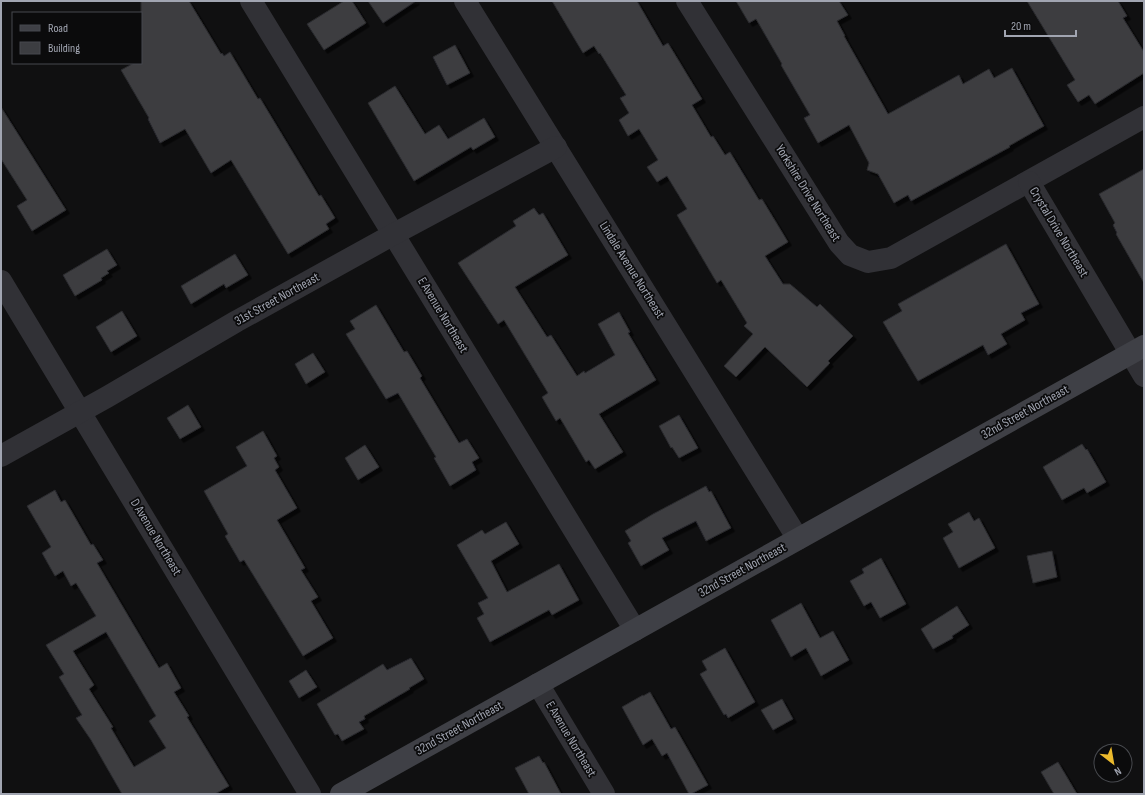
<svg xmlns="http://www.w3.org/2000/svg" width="1145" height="795" viewBox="0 0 1145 795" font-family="'Sofia Sans Condensed',sans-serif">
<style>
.building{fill:#3c3d41;stroke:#2a2a2d;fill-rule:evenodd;filter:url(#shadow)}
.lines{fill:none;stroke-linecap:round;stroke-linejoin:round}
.street{stroke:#313136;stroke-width:22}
.secondary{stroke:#3f4046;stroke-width:22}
.labels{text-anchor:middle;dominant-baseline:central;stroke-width:3.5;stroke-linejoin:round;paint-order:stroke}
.street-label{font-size:13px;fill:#a1a5b1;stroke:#0b0b0c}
</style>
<defs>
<filter id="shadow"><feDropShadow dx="3.5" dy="3.5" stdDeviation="0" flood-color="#0009"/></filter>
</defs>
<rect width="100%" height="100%" fill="#101011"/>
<g class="building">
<path d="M141,1h48l32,53 1,-1 2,3 6,-4 28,47 2,-1 59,98 2,-1 14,23 -9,6 3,5 -41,25 -57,-94 -20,13 -26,-44 -25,14 -12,-24 1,-1 -28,-48 13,-7h7z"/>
<path d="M344,1h8l14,22 -42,27 -17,-26z"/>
<path d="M368,1h48l-33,22z"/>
<path d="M552,1h85l26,45 5,-3 34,56 -10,6 19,32 2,-1 12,19 5,-3 29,48 3,-1 26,43 -23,14 18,28h7l27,23 3,-3 33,32 -25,25 2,2 -23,24 -42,-40 -29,30 -12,-11 29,-32 -9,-8 3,-3 -26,-43 -4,3 -40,-68 10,-6 -20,-33 -10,6 -10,-15 11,-7 -19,-31 -11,7 -9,-16 10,-7 -9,-15 6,-3 -26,-42 -1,1 -5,-8 -11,7z"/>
<path d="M736,1h103l9,14 -11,6 8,15h-1l44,78 71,-39 4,9 26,-15 5,9 18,-10 32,58 -35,20 1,1 -99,54 -3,-6 -14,8 -16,-29 -11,-4 2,-7 -20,-38 -31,18 -14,-25 6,-3 -29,-50 1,-1 -26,-45 -7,4z"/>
<path d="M1027,1h91l9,15 -4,2 21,34v21l-49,31 -6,-9 -11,7 -11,-17 8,-5z"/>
<path d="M455,45l15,28 -23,12 -14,-28z"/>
<path d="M395,86l30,48 14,-9 9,14 36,-21 11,19 -22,13 -2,-3 -57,34 -46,-78z"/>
<path d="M1,107l65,103 -34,21 -15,-25 10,-6 -26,-41z"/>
<path d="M1144,169v114l-28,-49 1,-1 -4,-8 2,-2 -16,-29z"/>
<path d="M534,208l5,7 4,-2 25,42 -53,32 32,50 4,-2 26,41 7,-5 1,2 30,-18 -17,-31 21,-12 11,20 -2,1 28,47 -57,34 24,38 -28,17 -6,-9 -3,2 -26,-44 -4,3 -14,-24 6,-4 -44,-73 -6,4 -40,-61 58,-37 -3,-5z"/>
<path d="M1006,244l33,60 -18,9 4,7 -24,14 6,10 -19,11 -5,-10 -65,36 -35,-59 19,-11 -4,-7z"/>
<path d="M107,249l10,16 -10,6 2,2 -8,5 1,2 -27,16 -12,-21z"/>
<path d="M235,254l13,21 -22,13 -2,-4 -33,20 -10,-18z"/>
<path d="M376,305l28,47 3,-1 15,25 -2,2 39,65 8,-4 12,19 -7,4 4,8 -26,16 -16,-28 2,-1 -38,-64 -12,6 -40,-65 9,-5 -5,-8z"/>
<path d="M122,311l15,25 -26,16 -15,-25z"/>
<path d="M313,353l12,19 -19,12 -11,-20z"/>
<path d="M188,405l13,22 -21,12 -13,-21z"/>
<path d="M679,415l19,33 -19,10 -7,-11 -1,1 -12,-22z"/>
<path d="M263,431l14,25 -3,2 5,9 -4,3 22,38 -20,12 28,48 -4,2 17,27 -7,4 22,37 -30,18 -59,-96 -4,2 -15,-26 3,-2 -24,-43 43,-25 -11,-19z"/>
<path d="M1082,444l4,6 1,-1 19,33 -19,11 -3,-5 -22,12 -19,-33z"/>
<path d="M365,445l14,22 -21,13 -13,-22z"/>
<path d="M706,486l3,6 2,-1 20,37 -25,13 -10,-20 -34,17 7,12 -28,16 -13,-23 3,-2 -6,-10 28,-17z"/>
<path d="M55,490l6,12 4,-2 26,45 2,-1 10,16 -6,3 62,105 8,-5 14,25 -7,4 15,24 -2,1 42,69 -14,8h-93l-31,-54 -15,-22 6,-3 -23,-38 5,-3 -18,-29 50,-29 -20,-33 -5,3 -8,-15 -8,5 -13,-23 9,-6 -24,-41zM106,632l50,84 -7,5 17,27 -32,19 -23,-39 2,-1 -24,-38 5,-4 -21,-34z"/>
<path d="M969,512l5,9 5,-3 16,30 -36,20 -16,-30 10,-6 -5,-8z"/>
<path d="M506,522l13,22 -28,17 16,31 52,-28 20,36 -27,15 -3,-5 -59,32 -13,-24 7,-4 -6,-11 10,-5 -31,-53 25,-15 3,4z"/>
<path d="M1052,551l5,26 -24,6 -6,-27z"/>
<path d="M881,558l25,46 -26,14 -9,-16 -7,4 -14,-25 14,-8 -2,-4z"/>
<path d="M801,603l19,35 13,-7 16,29 -28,16 -15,-28 -15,9 -20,-37z"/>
<path d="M957,606l12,19 -17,11 1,2 -20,11 -12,-20z"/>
<path d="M725,648l30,54 -27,16 -2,-4 -2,1 -24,-41 7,-4 -5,-9z"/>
<path d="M411,658l13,21 -15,9 1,1 -46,27 1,3 -6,3 5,7 -22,12 -4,-7 -3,1 -18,-31 66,-40 4,6z"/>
<path d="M306,670l11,17 -18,11 -10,-17z"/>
<path d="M650,692l21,37 4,-2 33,58 -17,9h-2l-22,-41 -5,3 -10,-17 -9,6 -21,-38 21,-12v1z"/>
<path d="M782,699l11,20 -20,11 -12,-20z"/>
<path d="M539,756l4,7 1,-1 17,32h-32l-14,-26z"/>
<path d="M1058,762l19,32h-23l-13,-22z"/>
</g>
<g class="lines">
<g class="street">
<path d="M251,1l384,629"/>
<path d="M465,1l333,538"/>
<path d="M687,1l152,242 11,12 18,7 23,-4 253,-141"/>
<path d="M1029,182l115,194"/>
<path d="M1,281l309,513"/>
<path d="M1,456l106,-59 130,-76 157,-87 162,-87"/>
<path d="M538,684l66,110"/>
</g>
<path class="secondary" d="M341,794l803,-448"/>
</g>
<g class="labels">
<g class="street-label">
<text transform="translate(808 193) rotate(58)">Yorkshire Drive Northeast</text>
<text transform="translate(1059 232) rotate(59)">Crystal Drive Northeast</text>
<text transform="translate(632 270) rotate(58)">Lindale Avenue Northeast</text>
<text transform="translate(277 299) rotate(-29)">31st Street Northeast</text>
<text transform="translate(443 315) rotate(59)">E Avenue Northeast</text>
<text transform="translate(1025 412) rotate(-29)">32nd Street Northeast</text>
<text transform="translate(156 537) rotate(59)">D Avenue Northeast</text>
<text transform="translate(742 570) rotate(-29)">32nd Street Northeast</text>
<text transform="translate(459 728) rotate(-29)">32nd Street Northeast</text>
<text transform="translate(571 739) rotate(59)">E Avenue Northeast</text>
</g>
</g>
<rect width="1145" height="795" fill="none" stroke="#a1a5b1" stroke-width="4"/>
<rect x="12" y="12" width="130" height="52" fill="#0b0b0c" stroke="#47494e"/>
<rect x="20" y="25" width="20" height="6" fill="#3f4046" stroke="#47494e"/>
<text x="48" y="32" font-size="12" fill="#a1a5b1">Road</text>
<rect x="20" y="42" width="20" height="12" fill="#3c3d41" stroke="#47494e"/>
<text x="48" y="52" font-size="12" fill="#a1a5b1">Building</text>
<g transform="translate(1113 763) rotate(149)"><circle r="19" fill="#0b0b0c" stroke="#47494e"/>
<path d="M0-3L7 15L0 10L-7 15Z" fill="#ebba2d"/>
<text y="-6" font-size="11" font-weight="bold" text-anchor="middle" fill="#a1a5b1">N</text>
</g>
<path d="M1005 30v6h71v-6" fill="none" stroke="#a1a5b1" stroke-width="2"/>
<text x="1011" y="30" font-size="12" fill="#a1a5b1" stroke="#0b0b0c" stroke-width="3" paint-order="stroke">20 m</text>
</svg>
